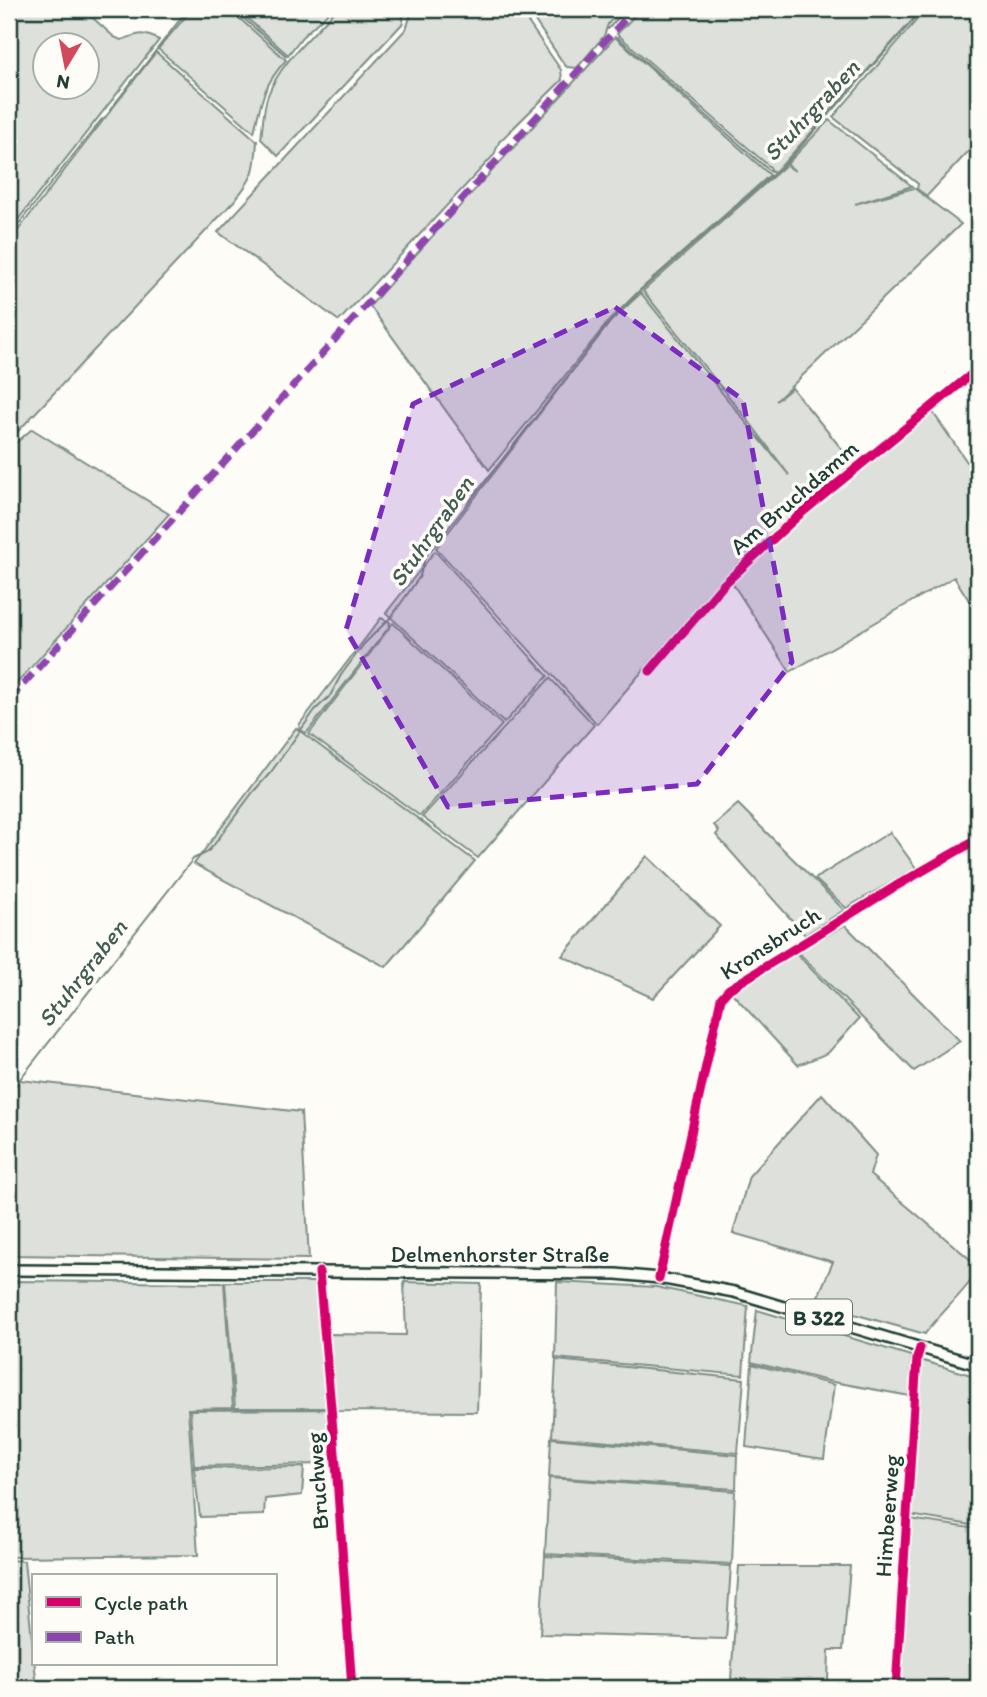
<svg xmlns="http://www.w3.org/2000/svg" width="987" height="1697" viewBox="0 0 987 1697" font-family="Itim,sans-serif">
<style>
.green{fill:#dde0db;stroke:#7e8e88;stroke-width:2;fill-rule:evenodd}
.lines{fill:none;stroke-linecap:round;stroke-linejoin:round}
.stream{stroke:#75877f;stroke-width:2}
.street-casing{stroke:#1f3d34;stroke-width:10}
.primary-casing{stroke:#1f3d34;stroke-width:14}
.street{stroke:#fdfcf7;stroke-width:5}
.primary{stroke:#fdfcf7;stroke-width:9}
.quiet{stroke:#8e44ad;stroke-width:7;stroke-dasharray:14 7;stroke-linecap:butt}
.cycleway-casing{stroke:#fdfcf7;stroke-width:13}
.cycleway{stroke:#d6006c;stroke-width:9}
.marked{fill:#7b2cbf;fill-opacity:0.2;stroke:#7b2cbf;stroke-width:5;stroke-dasharray:14 9;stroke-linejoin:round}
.labels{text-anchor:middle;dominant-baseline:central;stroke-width:7;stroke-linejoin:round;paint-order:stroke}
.shield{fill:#fdfcf7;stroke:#62766e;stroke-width:2}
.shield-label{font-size:21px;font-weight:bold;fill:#1f3d34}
.street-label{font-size:23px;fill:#1f3d34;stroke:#fdfcf7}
.water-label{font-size:24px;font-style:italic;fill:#435c53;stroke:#fdfcf7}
</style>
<rect width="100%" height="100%" fill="#fdfcf7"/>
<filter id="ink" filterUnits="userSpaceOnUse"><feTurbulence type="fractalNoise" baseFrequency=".0143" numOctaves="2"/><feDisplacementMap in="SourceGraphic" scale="14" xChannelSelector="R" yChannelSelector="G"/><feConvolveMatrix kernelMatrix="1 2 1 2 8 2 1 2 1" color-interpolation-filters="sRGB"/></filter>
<g filter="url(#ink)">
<g class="green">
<path d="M9,9h74l31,28 7,3c19,-6 19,-9 38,0l-150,191zM46,46h42v42h-42z"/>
<path d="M192,9h37l57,51c-23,26 -24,39 -32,72l-96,-83z"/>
<path d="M237,9h95l-30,28 -14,18z"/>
<path d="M336,9h67v14l-125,133 -17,-17c2,-14 2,-31 7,-44 13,-34 45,-59 68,-86z"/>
<path d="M413,9h106l42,61 1,10 -63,62 -5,13 -155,166 -121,-89 188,-203z"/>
<path d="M527,9h95l-14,15 -4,12 -27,32 -10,-1 -3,-3z"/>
<path d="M641,9h337v132l-51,55 -10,-7 1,-5 -85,-67 88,-102h-4l-134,149 -10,9 -3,-6 -153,-133z"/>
<path d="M615,37l155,138 -130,115 -31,31 -120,149 -119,-164c80,-91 163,-179 245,-269z"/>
<path d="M156,52l101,89c-2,31 -3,36 -23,60l-225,240v-199z"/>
<path d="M829,120l83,66 -57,18 59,-16 47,36 -185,177 16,-13 63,77 -97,79 -38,37 -123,143 -161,-176 175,-227 30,-28 148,182 -38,-51 -108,-133 143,-126 9,6 -8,-7z"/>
<path d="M932,411l46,67v123l-6,4 -18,-28 -164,95 -57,-88 1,-7 80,-72z"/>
<path d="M32,429l137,85 -160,178v-243z"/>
<path d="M435,551l113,125 -44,47 -118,-110z"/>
<path d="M381,618l9,4 -1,5 -80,103 -3,3 -6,-3 -1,-5 3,-4z"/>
<path d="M393,623l109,102 -82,91 -111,-82z"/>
<path d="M550,678l44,47 -116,133 -56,-41z"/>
<path d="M296,728l179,133 -89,106 -192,-103z"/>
<path d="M738,804l106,106 -39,25 -89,-100 3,-4 -5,-6z"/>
<path d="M890,832l26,36 -70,40 -31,-29z"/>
<path d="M647,856l73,70 -67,72 -91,-42z"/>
<path d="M845,925l115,116 -46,30 -116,-119z"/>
<path d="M796,953l63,66 -31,34 -30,12 -66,-72z"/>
<path d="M20,1080l281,32 8,147 -300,-4v-160z"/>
<path d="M822,1094l54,61 -6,20 108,91c0,14 -42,51 -53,68l-110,-31 18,-41 -100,-29 16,-57z"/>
<path d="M9,1281l215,2 9,125 -45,1 10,146 -189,2z"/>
<path d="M225,1282h91l10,126h-91z"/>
<path d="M404,1282l77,2 -4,128 -142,-1 -7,-77 78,1z"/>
<path d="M557,1282l99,5 92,19 -5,69 -188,-17z"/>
<path d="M757,1310l154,46 -1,40 -82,-15 -77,-19z"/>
<path d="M556,1360l188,19 -6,74 -186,-16z"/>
<path d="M920,1360l58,17v149l-69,-11z"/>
<path d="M752,1364l82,21 -10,74 -78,-12z"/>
<path d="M326,1409l4,55 -136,2 -4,-56z"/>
<path d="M551,1438l186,17 -1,34 -187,-12z"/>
<path d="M304,1467l-2,28 -37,4 -1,16 -64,2 -6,-49z"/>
<path d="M549,1478l186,13 -3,73 -187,-10z"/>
<path d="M910,1519l68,10v102h-5l-3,57h-71z"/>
<path d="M545,1556l186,10 -5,73 -186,-5z"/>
<path d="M9,1560l15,1 13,127h-28z"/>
<path d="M739,1566h111l-7,84h-14l-1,31 -97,-2z"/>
<path d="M731,1681l96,2 1,5h-97z"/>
</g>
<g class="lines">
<g class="stream">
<path d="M233,9l53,47"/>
<path d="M608,29l18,-20"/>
<path d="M617,37l154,135"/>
<path d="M110,110l78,-101"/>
<path d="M9,236l93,-117"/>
<path d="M9,1093l184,-234 13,-6 7,-7 40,-54 18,-20 44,-62 15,-14 11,-21 23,-31 28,-28 28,-40 4,-16 4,-6 183,-233 29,-30 145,-127 131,-147"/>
</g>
<defs>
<g id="street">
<path d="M650,671l74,-87 75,-69 179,-146"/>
<path d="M319,1272l17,192 16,224"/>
<path d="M659,1278l62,-280 8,-9 167,-103 82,-47"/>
<path d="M896,1688l21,-330 3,-10"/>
</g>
<path id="primary" d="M9,1270l607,4 43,4 75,14 244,73"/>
</defs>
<use href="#street" class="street-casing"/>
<use href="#primary" class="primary-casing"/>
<use href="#street" class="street"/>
<use href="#primary" class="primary"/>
<path class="quiet" d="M9,700l625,-691"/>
<defs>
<g id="cycleway">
<path d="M650,671l74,-87 75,-69 179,-146"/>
<path d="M319,1272l17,192 16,224"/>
<path d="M659,1278l62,-280 8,-9 167,-103 82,-47"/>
<path d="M896,1688l21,-330 3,-10"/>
</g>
</defs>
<use href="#cycleway" class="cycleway-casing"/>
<use href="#cycleway" class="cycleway"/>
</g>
</g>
<path class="marked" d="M615,307l128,93 49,262 -95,122 -249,23 -102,-177 67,-226z"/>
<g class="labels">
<rect class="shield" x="786" y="1299.5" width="66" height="35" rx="5"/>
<g class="shield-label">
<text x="819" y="1317">B 322</text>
</g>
<g class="street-label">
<text transform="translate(794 497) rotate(-41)">Am Bruchdamm</text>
<text transform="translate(770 943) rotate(-33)">Kronsbruch</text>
<text x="500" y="1254">Delmenhorster Straße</text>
<text transform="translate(317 1481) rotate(-94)">Bruchweg</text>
<text transform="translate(887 1516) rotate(-86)">Himbeerweg</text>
</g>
<g class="water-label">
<text transform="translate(811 110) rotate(-47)">Stuhrgraben</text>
<text transform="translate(431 531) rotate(-55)">Stuhrgraben</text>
<text transform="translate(82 973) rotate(-52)">Stuhrgraben</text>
</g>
</g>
<rect width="987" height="1697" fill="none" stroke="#fdfcf7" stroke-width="35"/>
<rect x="18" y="18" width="952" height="1662" fill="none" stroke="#1f3d34" stroke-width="2.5" filter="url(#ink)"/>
<rect x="32" y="1574" width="245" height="91" fill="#fdfcf7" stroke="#a4b0a9" stroke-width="2"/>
<rect x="46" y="1597" width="35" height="10" fill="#d6006c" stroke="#a4b0a9" stroke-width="2"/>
<text x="94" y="1610" font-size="21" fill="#1f3d34">Cycle path</text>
<rect x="46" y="1632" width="35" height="10" fill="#8e44ad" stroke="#a4b0a9" stroke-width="2"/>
<text x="94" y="1644" font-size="21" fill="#1f3d34">Path</text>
<g transform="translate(66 66) rotate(190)"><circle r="33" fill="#fdfcf7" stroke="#a4b0a9" stroke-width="2"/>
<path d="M0-5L12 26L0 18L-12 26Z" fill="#d1495b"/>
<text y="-10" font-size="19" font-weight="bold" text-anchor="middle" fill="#1f3d34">N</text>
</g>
</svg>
